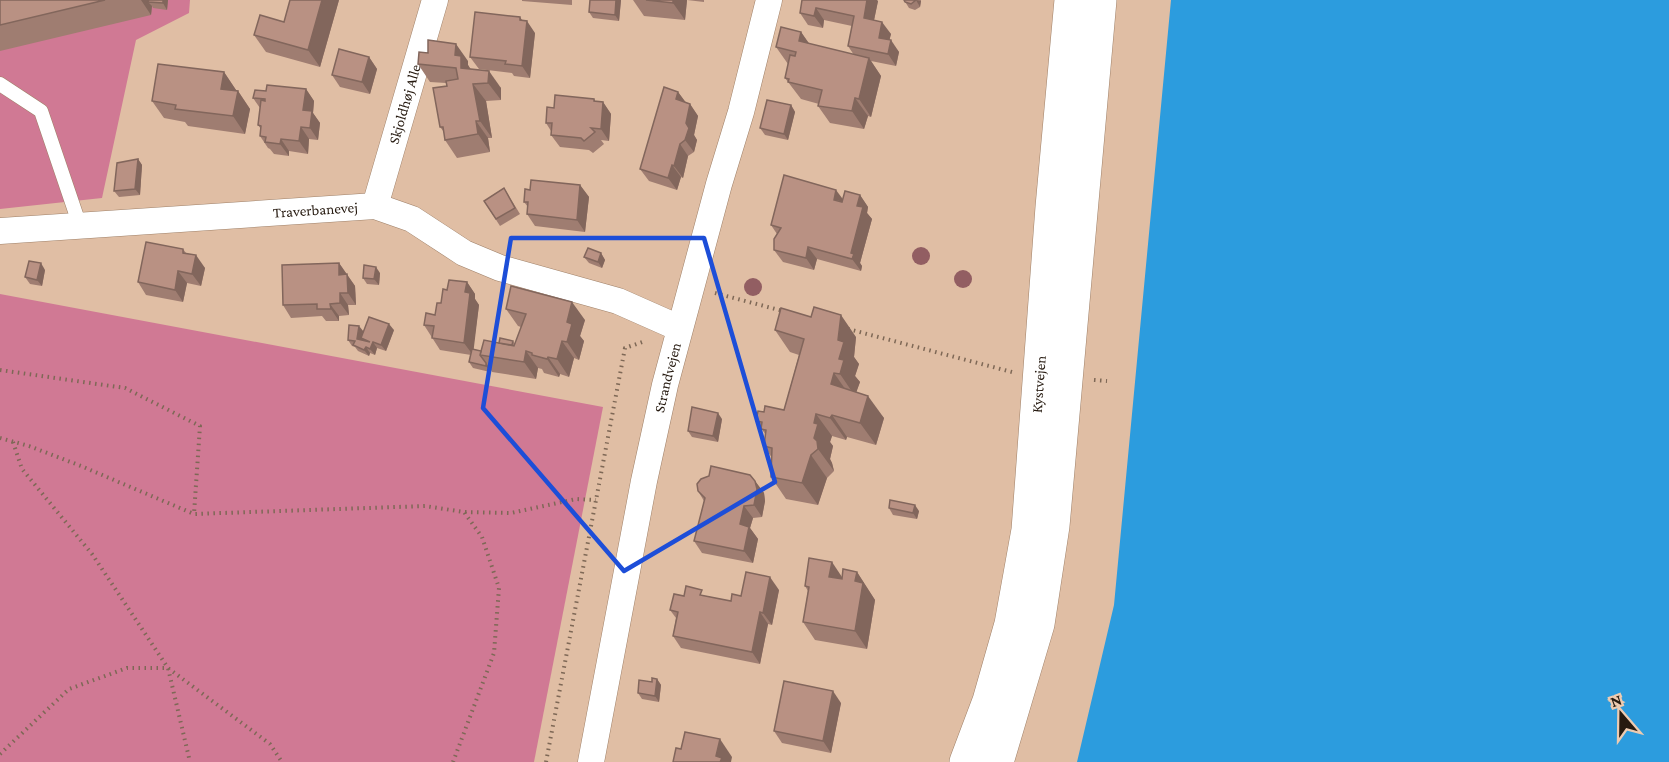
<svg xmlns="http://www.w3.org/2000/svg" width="1669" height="762" viewBox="0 0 1669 762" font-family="'Crimson Pro',serif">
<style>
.park{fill:#d07994}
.water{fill:#2c9cde}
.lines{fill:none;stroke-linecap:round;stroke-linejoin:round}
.lane-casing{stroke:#9f8068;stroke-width:15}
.street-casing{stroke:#9f8068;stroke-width:27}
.secondary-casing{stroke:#9f8068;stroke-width:34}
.path{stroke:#7e6856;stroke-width:4;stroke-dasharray:1.5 4.5;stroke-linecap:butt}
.lane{stroke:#fff;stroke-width:14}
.street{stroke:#fff;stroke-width:26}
.secondary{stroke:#fff;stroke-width:33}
.tree{fill:#925e62}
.wall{fill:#9f7d71}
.shaded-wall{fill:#82665c}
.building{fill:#b99183;stroke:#82665c;stroke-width:1.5}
.marked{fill:none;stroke:#1d4ed8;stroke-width:4.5;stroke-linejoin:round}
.labels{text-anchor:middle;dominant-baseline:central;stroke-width:4.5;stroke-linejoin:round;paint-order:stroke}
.street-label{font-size:15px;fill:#261a10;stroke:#edcbb1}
</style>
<rect width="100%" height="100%" fill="#e0bea4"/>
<g class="park">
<path d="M0,0h190l-1,13 -53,27 -34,158 -102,11z"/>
<path d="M0,294l603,113 -69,355h-534z"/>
</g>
<path class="water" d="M1171,0h498v762h-592l37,-157z"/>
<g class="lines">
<defs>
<path id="lane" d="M0,84l41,27 39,115"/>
<g id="street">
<path id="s1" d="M375,206l60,-206"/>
<path id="s2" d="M0,231l375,-25 37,13 52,34 36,15 118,33 61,27"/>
<path id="s3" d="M591,762l53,-281 21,-96 54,-201 22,-72 28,-112"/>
</g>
<g id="secondary">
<path id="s4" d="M966,762l23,-61 22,-77 17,-94 24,-323 19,-207"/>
<path d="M997,762l41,-138 15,-98 47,-526"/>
</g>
</defs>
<use href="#lane" class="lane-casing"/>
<use href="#street" class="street-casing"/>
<use href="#secondary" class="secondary-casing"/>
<g class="path">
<path d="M715,293l68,18"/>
<path d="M848,329l164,43"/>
<path d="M0,370l125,18 75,38 -6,88"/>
<path d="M1094,380l13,1"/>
<path d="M0,438l29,8 52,20 113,48 231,-8 39,6 18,25 17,51 -5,65 -41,109"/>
<path d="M13,442l9,27 70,85 76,114 102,76 12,18"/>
<path d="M465,512l46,1 65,-14 20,1"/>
<path d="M0,754l69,-65 58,-21h41l22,94"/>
<path d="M546,762l79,-414 20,-7"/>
</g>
<use href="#lane" class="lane"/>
<use href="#street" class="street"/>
<use href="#secondary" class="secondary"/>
</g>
<g class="tree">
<circle cx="921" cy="256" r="9"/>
<circle cx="963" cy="279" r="9"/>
<circle cx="753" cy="287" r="9"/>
</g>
<g class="wall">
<path d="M0,0h168l-1,10 -14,-2 -1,-2 -1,9 -151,36z"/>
<path d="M339,0l-19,67 -54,-15 -12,-17z"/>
<path d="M522,0h50v5l-50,-4z"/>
<path d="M621,0l-2,21 -26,-3 -4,-6z"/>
<path d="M633,0h71v2l-17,-2 -2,20 -41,-4z"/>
<path d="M802,0l76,1 -4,19 17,14 -2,6 10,12 -3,14 -25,-5 10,15 -10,41 -3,-1 -4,13 -34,-6 -12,-17 1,-2 -18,-5 -16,-21 3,-14 -12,-17 25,-15 8,12 45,11 -6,-9 4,-20 -28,-6 -1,8 -15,-3 -8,-12z"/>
<path d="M904,0h17l-1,7 -5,3 -6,-2z"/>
<path d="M535,33l-5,45 -16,-2 -2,-3 -33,-4 -9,-12z"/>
<path d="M369,57l8,12 -7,25 -30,-7 -8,-12z"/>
<path d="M468,61v4l2,4 31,19v12l-15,1 6,37h-4l2,14 -33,6 -12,-18 -1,-8 -4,-5 7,-41 -1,-3 -16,-1 -12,-18z"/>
<path d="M224,72l12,18v1h2l12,18 -5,25 -57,-8 -3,-4 -21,-4 -12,-17z"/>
<path d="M306,89l8,12 -1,12 7,10 -2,17 -9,-1 -1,15 -19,-3v5l-15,-2 -4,-5 -2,-1 -8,-12 1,-7 -3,-4 2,-17 -7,-10 13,-7z"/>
<path d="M678,92l8,11 4,1 8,12 -4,19 3,5 -3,12 -6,4 -5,22 -2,-1 -4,13 -28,-9 -9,-12z"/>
<path d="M596,102h7l8,12 -2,27 -8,-1 3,4 -11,9 -4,-3 -29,-3 -9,-12v-4l-5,-8 8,-15z"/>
<path d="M791,105l4,7 -7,28 -23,-5 -5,-7z"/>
<path d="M138,159l4,6 -2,30 -21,2 -5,-6z"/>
<path d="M580,185l9,12 -4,35 -50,-6 -8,-12 1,-7 -4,-5 6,-12z"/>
<path d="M504,188l16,26 -20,12 -16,-25z"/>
<path d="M860,195l8,12 -1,6 5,6 -12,44 2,3 -1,5 -44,-12 -3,11 -31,-8 -9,-12 3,-16 -6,-9 72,-25z"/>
<path d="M183,249l3,4 19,15 -4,18 -14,-3 -4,19 -37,-7 -8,-13z"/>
<path d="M601,253l4,7 -3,8 -13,-5 -5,-6z"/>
<path d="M339,263l16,23 1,19h-8l1,10 -10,1v5h-13l-4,-5 -31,2 -8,-13z"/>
<path d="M45,270l-3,16 -12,-2 -5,-7z"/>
<path d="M380,273l-1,12 -12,-1 -4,-6z"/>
<path d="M467,282l8,12v5l4,6 -6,44 8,2 18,-8 14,-2 2,3 6,-17 -3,-1 -12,-17 79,11 -5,16 4,5 -5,19 -5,-2 -5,19 -9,-3 -1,3 -15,-4 -2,-4 -4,-1 -2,11 -44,-7 -1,-2 -1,2 -17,-4 -4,-6 2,-7 -31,-5 -16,-25 11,-10 12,-25z"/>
<path d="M394,330l-8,21 -9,-3 -2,7 -5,-2 -1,3 -11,-5 -3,-4 -3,-1 -4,-6 15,-8z"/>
<path d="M775,330l81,7 -2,20 5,7 -4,12 5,6 -4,10 28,26 -8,27 -29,-8 -1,3 -14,-4 -2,6 3,4 -3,13 2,4 2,8 -7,7 -9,27 -32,-6 -15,-22 1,-19 -8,-12 2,-11 -10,-14 8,-9 20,-2 15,-55 -9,-3z"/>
<path d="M722,419l-4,23 -26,-5 -4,-6z"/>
<path d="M709,476l46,5 9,12 1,8 -3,16 -9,1 -3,10 8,11 -5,24 -51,-10 -8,-12 10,-40 -6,-10z"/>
<path d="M889,508l30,3 -2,8 -24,-4z"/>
<path d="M857,572l18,28 -8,49 -52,-9 -12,-18 5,-31 -3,-5 37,-9z"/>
<path d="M779,590l-7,35 -4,-1 -8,40 -79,-16 -8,-12 3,-18 -6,-8 14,-14h22l25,5 10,-5z"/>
<path d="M657,679l4,6 -2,17 -17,-3 -4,-6z"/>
<path d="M841,703l-10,50 -49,-10 -8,-12z"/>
</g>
<g class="shaded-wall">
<path d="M141,0h12l-5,2 4,4 -1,9z"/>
<path d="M163,0h5l-1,10 -4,-7z"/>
<path d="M322,0h17l-19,67 -12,-17z"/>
<path d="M616,0h5l-2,21 -4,-6z"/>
<path d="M673,0h14l-2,20 -12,-17z"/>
<path d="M867,0h10l1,1 -6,29 -8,-12z"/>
<path d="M916,0l5,1 -1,6z"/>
<path d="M816,8l8,12 -1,8 -9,-12z"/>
<path d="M520,17l6,9 1,-5 8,12 -5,45 -8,-12z"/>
<path d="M882,22l9,12 -4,16 -8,-12z"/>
<path d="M801,32l12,17 -14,-8z"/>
<path d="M891,40l8,12 -3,14 -8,-12z"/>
<path d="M456,44l12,17v4l6,9 -13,-6 -6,-13z"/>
<path d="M369,57l8,12 -7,25 -8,-12z"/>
<path d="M869,58l12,18 -10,41 -12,-18z"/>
<path d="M489,71l12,17v12l-13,-17z"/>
<path d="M224,72l12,18 -2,17 -13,-18z"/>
<path d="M473,84l13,17 6,37 -12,-17z"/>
<path d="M306,89l8,12 -1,12 7,10 -2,17 -8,-12 -7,-18z"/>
<path d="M238,91l12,18 -5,25 -12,-18z"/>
<path d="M678,92l9,12 -11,-5z"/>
<path d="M855,98l13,18 -4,13 -12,-18z"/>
<path d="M594,99l8,11 1,-8 8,12 -2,27 -8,-12 -7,-28z"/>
<path d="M690,104l8,12 -4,19 3,5 -3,12 -9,-12 1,-17z"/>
<path d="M791,105l4,7 -7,28 -4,-6z"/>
<path d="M476,121l12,17 2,14 -12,-18z"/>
<path d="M301,127l8,12 -1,15 -9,-13z"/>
<path d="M281,139l8,12v5l-9,-12z"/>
<path d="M680,144l8,12 -5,22 -9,-12z"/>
<path d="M138,159l4,6 -2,30 -5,-6z"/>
<path d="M672,165l9,12 -4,13 -9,-12z"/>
<path d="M580,185l9,12 -4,35 -8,-12z"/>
<path d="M836,190l9,12 -11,-2z"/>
<path d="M860,195l8,12 -1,6 5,6 -12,44 2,3 -1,5 -9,-12 -1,-6 6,-47z"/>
<path d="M808,247l9,12 -3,11 -8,-12z"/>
<path d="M601,253l4,7 -3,8 -4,-6z"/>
<path d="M196,255l9,13 -4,18 -9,-12z"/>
<path d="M41,263l4,7 -3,16 -5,-6z"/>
<path d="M339,263l16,23 1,19 -8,-12 -9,-18z"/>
<path d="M376,267l4,6 -1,12 -5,-6z"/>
<path d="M178,271l9,12 -4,19 -8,-12z"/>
<path d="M467,282l8,12v5l4,6 -6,50 -9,-12 1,-51z"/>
<path d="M340,293l8,12 1,10 -9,-12z"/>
<path d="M572,302l13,18 -5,16 4,5 -5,19 -12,-18v-20z"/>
<path d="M330,304l9,12v5l-8,-12z"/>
<path d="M841,315l15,22 -2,20 5,7 -4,12 5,6 -5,14 -15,-22 -2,-34z"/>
<path d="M389,324l5,6 -8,21 -5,-6z"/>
<path d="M359,326l5,6 -3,13 -4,-6z"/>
<path d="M562,341l12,17 -5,19 -12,-18z"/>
<path d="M373,342l4,6 -2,7 -5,-6z"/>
<path d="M366,347l4,6 -1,3 -5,-6z"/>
<path d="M526,351l12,17 -2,11 -12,-17z"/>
<path d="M548,357l12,17 -1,3 -12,-18z"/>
<path d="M486,363l5,7 -1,2 -4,-6z"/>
<path d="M834,373l16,23 -19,-12z"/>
<path d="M868,396l16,22 -8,27 -16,-22z"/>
<path d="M718,413l4,6 -4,23 -5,-6z"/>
<path d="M816,414l16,22 -2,6 3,4 -3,13 2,4 2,8 -16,-22 -4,-11v-15z"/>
<path d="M832,415l15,22 -1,3 -16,-22z"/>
<path d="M811,455l16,23 -9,27 -16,-22z"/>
<path d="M755,481l9,12 1,8 -3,16 -8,-12z"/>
<path d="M915,505l4,6 -2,8 -4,-6z"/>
<path d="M744,506l9,12 -3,10 8,11 -5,24 -9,-12 -4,-27z"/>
<path d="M832,562l12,18 -15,-3z"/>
<path d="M857,572l18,28 -8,49 -12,-18v-50z"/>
<path d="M770,577l9,13 -7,35 -9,-12z"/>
<path d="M760,612l8,12 -8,40 -8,-12z"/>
<path d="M657,679l4,6 -2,17 -4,-6z"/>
<path d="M833,691l8,12 -10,50 -8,-12z"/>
<path d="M720,739l12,18 -1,5h-11l-4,-6z"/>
</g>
<g class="building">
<path d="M0,0h105l-105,25z"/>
<path d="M149,0h14v3l-15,-1z"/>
<path d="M290,0h32l-14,50 -54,-15 6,-20 24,7z"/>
<path d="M590,0h26l-1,15 -26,-3z"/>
<path d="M646,0h27v3z"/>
<path d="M802,0h65l-3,18 18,4 -3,16 12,2 -3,14 -40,-8 6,-30 -38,-8 -2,8 -14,-3z"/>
<path d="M904,0h12l-5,4 -6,-2z"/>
<path d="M475,12l45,5v3l7,1 -5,45 -17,-2 1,-3 -36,-4z"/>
<path d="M781,27l20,5 -2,9 70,17 -10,41 -4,-1 -3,13 -34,-5 4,-16 -34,-8 1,-3 -4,-1 5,-23 5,1 1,-4 -20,-5z"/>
<path d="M428,40l28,4 -1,11 6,1v12l28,3 -1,12 -15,1 7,37h-4l2,13 -33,6 -2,-13h-3l-7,-39 14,-2 -1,-5 12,-2 -2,-11 -38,-4 1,-12 9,1z"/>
<path d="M339,49l30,8 -7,25 -30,-7z"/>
<path d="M158,64l66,8 -3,17 17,2 -5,25 -58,-7 1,-4 -24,-4z"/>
<path d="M267,85l39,4 -3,21 9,1 -2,17 -9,-1 -2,14 -18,-2 -1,5 -15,-2 1,-5 -6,-1 1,-10 -3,-1 3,-25 4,1v-2l-12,-1 2,-8 11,1z"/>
<path d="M664,87l14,5 -2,7 14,5 -4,19 3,5 -4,12 -5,4 -6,22 -2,-1 -4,13 -28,-9z"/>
<path d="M555,95l39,4v2l9,1 -2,27 -10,-1 4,4 -11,9 -3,-3 -30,-3 1,-12h-6l1,-16 7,1z"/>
<path d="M767,100l24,5 -7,29 -24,-6z"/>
<path d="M138,159l-3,30 -21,2 3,-28z"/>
<path d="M784,175l52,15 -2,10 8,2 3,-11 15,4 -3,11 6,1 -12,46 3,1 -2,5 -44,-12 -2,11 -32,-8v-11l7,-11 -10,-3z"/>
<path d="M531,180l49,5 -3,35 -50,-6 1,-12h-4l1,-13 5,1z"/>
<path d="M504,188l11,20 -19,11 -12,-18z"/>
<path d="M146,242l37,7v4l13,2 -4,19 -14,-3 -3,19 -37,-8z"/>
<path d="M588,248l13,5 -3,9 -14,-5z"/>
<path d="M29,261l12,2 -4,17 -12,-3z"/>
<path d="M339,263v12l8,-1 1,19h-8v10l-10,1 1,5h-14v-5l-34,1 -1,-40z"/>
<path d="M364,265l12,2 -2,12 -11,-1z"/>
<path d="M449,280l18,2 -2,10 5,1 -6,50 -32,-5 2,-12 -10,-1 2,-12 9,2 2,-12h4l2,-14 4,1z"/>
<path d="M511,286l61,16 -5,20 5,2 -5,18 -5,-1 -5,18 -9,-2 -1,2 -15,-4v-2l-6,-2 -2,11 -44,-7 4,-15 30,6 12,-32 -20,-5z"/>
<path d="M814,307l27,8 -3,25 6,2 -5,17 5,1 -4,14 -6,-1 -3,11 37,12 -8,27 -28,-8 -2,3 -14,-4 -2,9 4,1 -4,14 3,3 1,8 -7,6 -9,28 -31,-6 1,-29 -8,-2 2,-16 -5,-1 1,-7 -6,-1 2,-10 6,1 1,-6 19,4 20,-71 -29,-9 6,-22 30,9z"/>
<path d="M369,317l20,7 -8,21 -8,-3 -3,7 -4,-2 -2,3 -11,-5 2,-4 -7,-1 1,-15 10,1 -2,13 13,3 -9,-4z"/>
<path d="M500,338l13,3 -1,4 -13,-2z"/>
<path d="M472,349l9,2 -1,4 6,8v3l-17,-4z"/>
<path d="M692,407l26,6 -5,23 -25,-5z"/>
<path d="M711,466l39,9 5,6 2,8 -3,16 -10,1 -4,18 9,3 -5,24 -50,-10 11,-43 -7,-7 -1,-7 4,-5 8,-3z"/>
<path d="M890,500l25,5 -2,8 -24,-5z"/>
<path d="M809,558l23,4 -3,15 13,2 1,-10 14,3 -2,9 8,2 -8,48 -52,-9 6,-35 -4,-1z"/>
<path d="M746,572l24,5 -7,36 -3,-1 -8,40 -79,-16 5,-24 -8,-2 4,-16 10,2 2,-10 16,4 -2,5 31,6 1,-7 9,2z"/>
<path d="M652,678l5,1 -2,17 -17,-3 1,-13 13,2z"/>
<path d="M784,681l49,10 -10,50 -49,-10z"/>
<path d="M685,732l35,7 -4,17 6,2 -2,4h-47l3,-14 5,1z"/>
</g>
<path class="marked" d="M511,238h193l71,244 -151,89 -141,-163z"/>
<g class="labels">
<g class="street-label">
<text stroke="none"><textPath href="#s1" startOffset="106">Skjoldhøj Alle</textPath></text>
<text stroke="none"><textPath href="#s2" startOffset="316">Traverbanevej</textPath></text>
<text stroke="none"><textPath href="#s3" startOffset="392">Strandvejen</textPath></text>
<text stroke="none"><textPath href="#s4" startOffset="387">Kystvejen</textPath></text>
</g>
</g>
<g transform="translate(1621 714) rotate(340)" stroke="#edcbb1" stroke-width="4.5" paint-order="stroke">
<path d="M0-4.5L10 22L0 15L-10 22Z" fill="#261a10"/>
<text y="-9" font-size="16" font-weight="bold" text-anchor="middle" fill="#261a10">N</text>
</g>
</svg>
